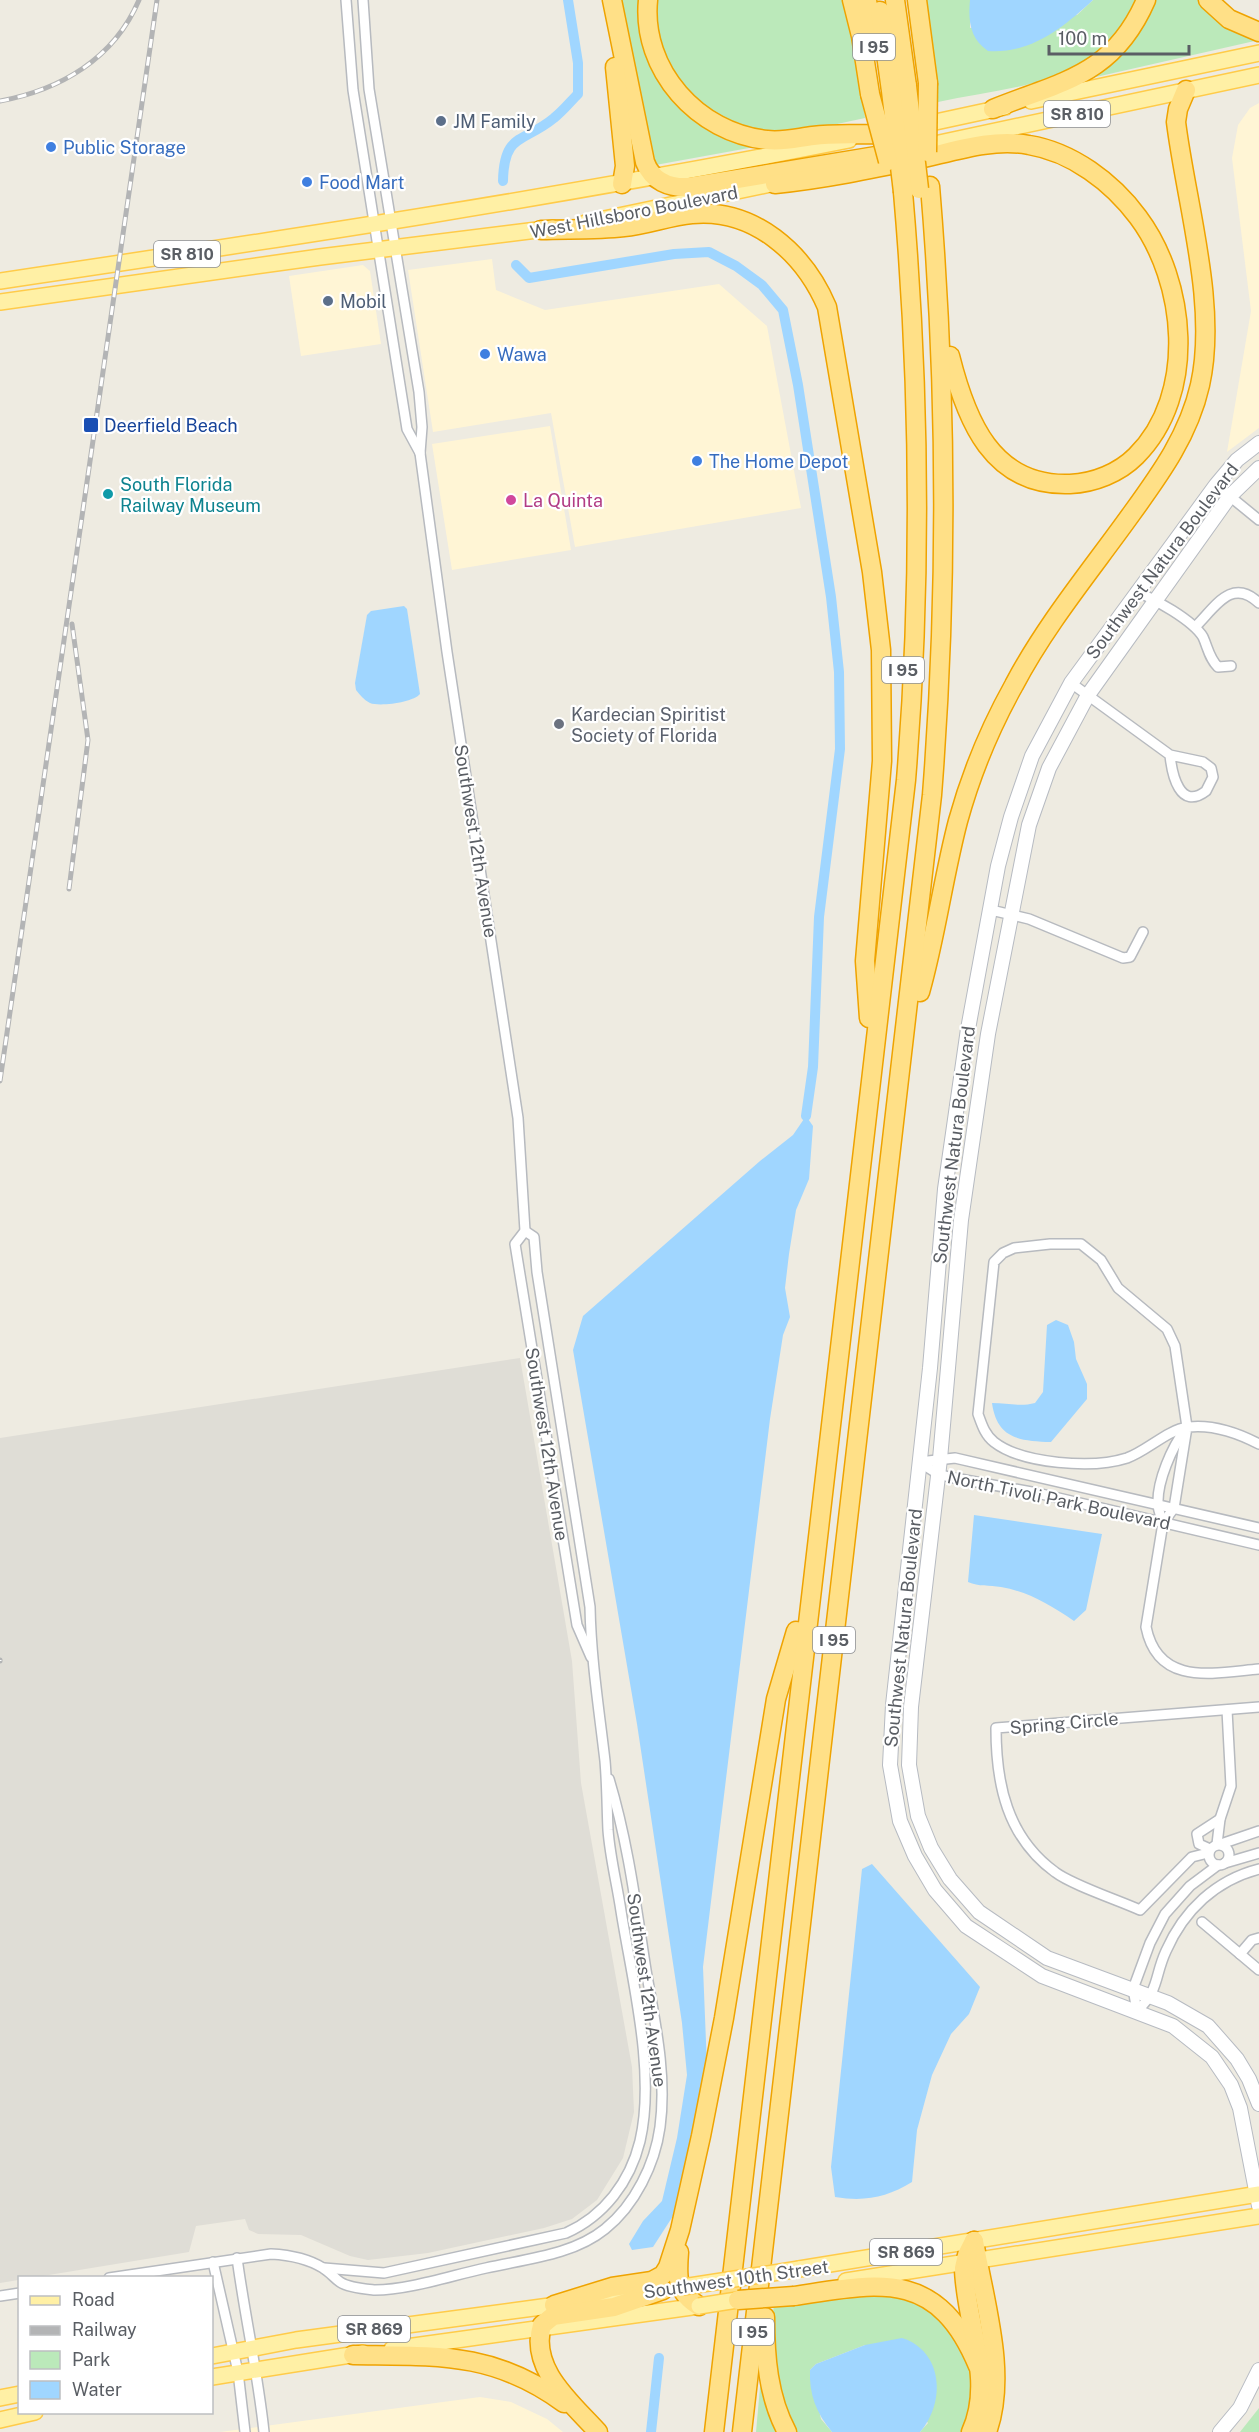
<svg xmlns="http://www.w3.org/2000/svg" width="1259" height="2432" viewBox="0 0 1259 2432" font-family="'Public Sans',sans-serif">
<style>
.commercial{fill:#fff5d5}
.industrial{fill:#dfddd6}
.green{fill:#bbe9ba}
.water{fill:#a0d6ff}
.lines{fill:none;stroke-linecap:round;stroke-linejoin:round}
.canal{stroke:#a0d6ff;stroke-width:10}
.street-casing{stroke:#b7babf;stroke-width:12}
.secondary-casing{stroke:#b7bbc2;stroke-width:16}
.primary-casing{stroke:#ffcb49;stroke-width:18}
.highway-casing{stroke:#efa300;stroke-width:21}
.street{stroke:#fff;stroke-width:9}
.secondary{stroke:#fff;stroke-width:14}
.primary{stroke:#fff0a5;stroke-width:15}
.highway{stroke:#ffe087;stroke-width:18}
.rail-casing{stroke:#b3b4b5;stroke-width:5}
.rail{stroke:#fff;stroke-width:3;stroke-dasharray:9;stroke-linecap:butt}
.primary-bridge-casing{stroke:#ffcb49;stroke-width:18;stroke-linecap:butt}
.highway-bridge-casing{stroke:#efa300;stroke-width:21;stroke-linecap:butt}
.primary-bridge{stroke:#fff0a5;stroke-width:15}
.highway-bridge{stroke:#ffe087;stroke-width:18}
.service-dot{fill:#5c6f8a;stroke:#fff;stroke-width:2}
.shop-dot{fill:#3f7fe0;stroke:#fff;stroke-width:2}
.transit-dot{fill:#1a4fb4;stroke:#fff;stroke-width:2}
.culture-dot{fill:#0f9aa8;stroke:#fff;stroke-width:2}
.hotel-dot{fill:#d1479c;stroke:#fff;stroke-width:2}
.worship-dot{fill:#6b7280;stroke:#fff;stroke-width:2}
.labels{text-anchor:middle;dominant-baseline:central;stroke-width:4.5;stroke-linejoin:round;paint-order:stroke}
.shield{fill:#fff;stroke:#8c8e92;stroke-width:1.5}
.shield-label{font-size:16px;font-weight:bold;fill:#5a5e64}
.service-label{font-size:18px;fill:#4e5e75;stroke:#fff;text-anchor:start}
.shop-label{font-size:18px;fill:#366cbe;stroke:#fff;text-anchor:start}
.street-label{font-size:18px;fill:#5a5e64;stroke:#fff}
.transit-label{font-size:18px;fill:#164399;stroke:#fff;text-anchor:start}
.culture-label{font-size:18px;fill:#0d838f;stroke:#fff;text-anchor:start}
.hotel-label{font-size:18px;fill:#b23c85;stroke:#fff;text-anchor:start}
.worship-label{font-size:18px;fill:#5b616d;stroke:#fff;text-anchor:start}
</style>
<rect width="100%" height="100%" fill="#eeebe1"/>
<g class="commercial">
<path d="M1259,103v325l-32,24 24,-141 -19,-153 6,-33 12,-17z"/>
<path d="M492,259l4,31 49,20 174,-26 48,42 34,182 -226,39 -24,-134 -118,19 -25,-162z"/>
<path d="M363,265l7,6 11,73 -80,12 -12,-80z"/>
<path d="M550,426l21,124 -119,20 -20,-126z"/>
<path d="M480,2397l31,5 36,17 16,13h-343z"/>
</g>
<path class="industrial" d="M520,1358l52,303 9,122 51,284 2,45 -11,46 -26,42 -25,19 -28,9 -116,25 -60,7 -18,-4 -49,-21 -43,-1 -9,-4 -4,-11 -49,7 -7,26 -189,31v-845z"/>
<g class="green">
<path d="M618,0h23v38l9,26 18,30 27,26 14,10 11,1 40,15 -110,20z"/>
<path d="M653,0h193l8,32 11,86 -65,14 -20,1 -61,-11 -53,-54 -15,-57z"/>
<path d="M925,0h45v28l107,-13 16,-15h46c-9,19 -30,50 -49,61 -44,26 -102,30 -152,41z"/>
<path d="M1151,0h52l56,40 -172,39z"/>
<path d="M860,2292l41,4 39,19 32,52 1,33 -10,32h-43l8,-9 -63,-78 -49,19 -6,6 11,49 11,13h-37l-17,-45 -6,-65 2,-18z"/>
<path d="M761,2376l21,56h-26z"/>
<path d="M1259,2408v24h-19z"/>
</g>
<g class="water">
<path d="M970,0h123c-29,27 -62,54 -105,51 -18,-12 -20,-30 -18,-51z"/>
<path d="M404,606l3,3 13,85c-6,8 -40,13 -50,9 -6,-3 -10,-8 -14,-13l-1,-7 12,-68 4,-4z"/>
<path d="M806,1116l7,10 -4,53 -13,31 -7,44 -4,34 5,29 -7,18 -13,84 -67,548 4,100 -34,149 -20,31 -21,3 -3,-6 14,-23 19,-20 15,-63 10,-63 -5,-52 -45,-299 -64,-374 10,-34 177,-155 33,-26z"/>
<path d="M1056,1320l12,5 6,17 2,17 11,25v15l-36,43c-31,-1 -54,-3 -59,-39 16,0 28,4 43,0l8,-11 4,-67z"/>
<path d="M974,1515l128,19 -16,76 -12,11c-24,-16 -45,-29 -73,-34 -12,-2 -22,0 -33,-5z"/>
<path d="M872,1864l108,123 -11,27 -18,20 -19,41 -15,55 -5,52c-25,15 -46,20 -77,15l-4,-30 31,-298z"/>
<path d="M902,2338c41,13 44,64 18,94h-88c-16,-19 -23,-38 -22,-62l6,-6 49,-19z"/>
</g>
<g class="lines">
<g class="canal">
<path d="M503,181c1,-49 21,-38 51,-63 9,-7 16,-16 24,-24v-31l-10,-63"/>
<path d="M516,265l13,13 145,-24 35,-2 27,14 26,19 21,25 15,75 33,212 8,75 1,77 -21,168 -6,150 -7,49"/>
<path d="M651,2432l8,-74"/>
</g>
<defs>
<g id="street">
<path d="M346,0l7,90 54,339 13,24"/>
<path d="M363,0l6,89 50,303 3,35 -2,26 27,199 71,466 7,113 -10,13 62,381 14,32"/>
<path d="M1216,485l43,35"/>
<path d="M1136,591c18,8 57,29 67,46 5,11 6,21 15,30l13,-1"/>
<path d="M1195,627c19,-18 36,-51 64,-24"/>
<path d="M1071,683l99,72 33,7 8,6 2,9 -7,14c-26,20 -34,-16 -36,-36"/>
<path d="M991,910l38,9 94,39 7,-1 13,-25"/>
<path d="M1259,1444c-21,-11 -46,-20 -71,-17 -21,3 -41,24 -61,31 -34,11 -105,6 -133,-16 -9,-7 -12,-17 -16,-28l16,-152 9,-9 11,-5 36,-4h31l20,16 17,28 49,41 8,17 12,81 -13,81 -11,15 -17,104c12,60 68,46 113,42"/>
<path d="M919,1462l19,12 11,3 88,16 222,52"/>
<path d="M919,1462l36,-4 304,70"/>
<path d="M1163,1523c-2,-6 -5,-13 -5,-19 -1,-23 14,-57 27,-74"/>
<path d="M1217,1844l3,-25 11,-33 -4,-76"/>
<path d="M1221,1844l38,-13"/>
<circle cx="1219" cy="1855" r="10"/>
<path d="M1210,1849l-11,-5 -2,-10 23,-15"/>
<path d="M1208,1853l-16,4 -52,53c-22,-10 -68,-25 -85,-38 -48,-35 -59,-88 -59,-144l263,-21"/>
<path d="M1225,1863l34,-10"/>
<path d="M1202,1922l57,48"/>
<path d="M1240,1954l12,-14 7,-2"/>
<path d="M1137,2011c23,-22 17,-34 29,-60 18,-41 50,-71 93,-82"/>
<path d="M1137,2011l-4,-22 17,-46 15,-29 25,-28 28,-21"/>
<path d="M237,2258c8,59 21,116 27,174"/>
<path d="M213,2262l25,110 7,60"/>
<path d="M324,2268l60,5 182,-40c38,-17 64,-51 74,-92 16,-69 -8,-161 -19,-230 -4,-27 -11,-54 -13,-81 -1,-23 -1,-46 -3,-69 -6,-52 -14,-102 -15,-154l-53,-335 -3,-35 -9,-6"/>
<path d="M109,2278l162,-24c19,1 36,4 52,14 7,4 11,10 17,14 9,6 25,7 35,8 34,0 78,-15 111,-22 40,-9 87,-13 119,-39 30,-24 50,-65 55,-102 7,-52 -5,-105 -14,-157 -10,-64 -18,-128 -37,-191"/>
<path d="M0,2296l20,-3"/>
</g>
<g id="secondary">
<path d="M1259,443l-22,17 -21,25 -145,198 -39,73 -21,61 -13,49 -30,163 -23,160 -15,179 -37,337 -3,60 10,56 15,35 20,34 31,36 76,50 131,50 39,31 19,28 9,23 19,98"/>
<path d="M1259,468l-29,28 -142,199 -39,73 -20,57 -41,209 -27,186 -21,239 -29,248 -2,58 9,51 13,32 19,31 29,33 68,46 121,45 40,23 29,33 12,20 10,25"/>
<path d="M1220,2432l20,-24 19,-38"/>
</g>
<g id="primary">
<path d="M1031,101l228,-48"/>
<path d="M917,126l88,-19"/>
<path d="M916,148l343,-73"/>
<path d="M585,223l200,-42"/>
<path d="M0,281c284,-42 567,-85 849,-141"/>
<path d="M0,302l320,-45 233,-29"/>
<path d="M799,2269l460,-75"/>
<path d="M846,2281l413,-65"/>
<path d="M591,2300l48,-7"/>
<path d="M392,2349l307,-43"/>
<path d="M212,2356l84,-16 268,-36"/>
<path d="M212,2377l151,-24"/>
<path d="M0,2398l20,-4"/>
<path d="M0,2420l35,-8"/>
</g>
<g id="highway">
<path d="M612,0l33,162c7,19 24,26 44,25l205,-34"/>
<path d="M648,0c-7,70 50,133 119,140 16,2 30,-2 46,-4 21,-3 43,-1 65,-2"/>
<path d="M852,0l9,36 9,58"/>
<path d="M867,0l4,31"/>
<path d="M895,0l12,86"/>
<path d="M917,0l11,83"/>
<path d="M1208,0l21,19 30,13"/>
<path d="M880,11l11,80"/>
<path d="M615,67l10,99 -3,18"/>
<path d="M993,109c69,-28 120,-33 153,-109"/>
<path d="M775,184c49,-5 97,-15 145,-25 35,-8 73,-21 109,-14 43,7 83,37 109,72 48,64 60,177 -2,239 -17,17 -42,27 -66,28 -78,3 -104,-64 -120,-128"/>
<path d="M541,230c28,-1 56,0 83,-3 23,-2 45,-11 68,-13 62,-6 112,39 135,93l45,265 9,78 1,111 -17,200 4,57"/>
<path d="M920,992c16,-56 23,-114 38,-171 13,-47 32,-93 56,-136 32,-61 78,-116 118,-172 29,-40 57,-79 68,-128 18,-80 -14,-182 -24,-263l2,-13 8,-19"/>
<path d="M974,2241c10,60 34,133 13,191"/>
<path d="M679,2252c-2,25 -3,40 20,54"/>
<path d="M794,2296c88,-14 144,-26 184,70"/>
<path d="M554,2305l58,-18 40,-6 11,-6 5,-8 12,-37 21,-94 23,-118 52,-319 20,-68"/>
<path d="M765,2317c0,39 3,80 22,115"/>
<path d="M353,2355c82,1 140,-4 211,48"/>
<path d="M598,2432c-26,-29 -69,-63 -56,-107l11,-9 61,-9 49,-17"/>
<path d="M714,2432l192,-1652c16,-196 14,-392 -3,-588"/>
<path d="M742,2432l190,-1637c16,-204 15,-405 -2,-609"/>
<path d="M971,2432c24,-52 -6,-110 -7,-164l3,-13 7,-14"/>
</g>
</defs>
<use href="#street" class="street-casing"/>
<use href="#secondary" class="secondary-casing"/>
<use href="#primary" class="primary-casing"/>
<use href="#highway" class="highway-casing"/>
<use href="#street" class="street"/>
<use href="#secondary" class="secondary"/>
<use href="#primary" class="primary"/>
<use href="#highway" class="highway"/>
<defs>
<g id="rail">
<path d="M0,101c60,-11 114,-42 139,-101"/>
<path d="M69,889l19,-149 -16,-116"/>
<path d="M0,1081l157,-1081"/>
<path d="M0,1660v1"/>
</g>
</defs>
<use href="#rail" class="rail-casing"/>
<use href="#rail" class="rail"/>
<defs>
<g id="primary-bridge">
<path d="M683,2287l116,-18"/>
<path d="M699,2306l51,-8"/>
</g>
<g id="highway-bridge">
<path d="M907,86l12,103"/>
<path d="M891,91l12,101"/>
<path d="M870,94l18,67"/>
<path d="M927,152l1,-69"/>
<path d="M738,2300l56,-4"/>
</g>
</defs>
<use href="#primary-bridge" class="primary-bridge-casing"/>
<use href="#highway-bridge" class="highway-bridge-casing"/>
<use href="#primary-bridge" class="primary-bridge"/>
<use href="#highway-bridge" class="highway-bridge"/>
</g>
<g class="service-dot">
<circle cx="441" cy="121" r="6"/>
<circle cx="328" cy="301" r="6"/>
</g>
<g class="shop-dot">
<circle cx="51" cy="147" r="6"/>
<circle cx="307" cy="182" r="6"/>
<circle cx="485" cy="354" r="6"/>
<circle cx="697" cy="461" r="6"/>
</g>
<rect class="transit-dot" x="83" y="417" width="16" height="16" rx="3"/>
<circle class="culture-dot" cx="108" cy="494" r="6"/>
<circle class="hotel-dot" cx="511" cy="500" r="6"/>
<circle class="worship-dot" cx="559" cy="724" r="6"/>
<g class="labels">
<g class="shield">
<rect x="853" y="34" width="42" height="26" rx="4.5"/>
<rect x="1044" y="101" width="66" height="26" rx="4.5"/>
<rect x="154" y="241" width="66" height="26" rx="4.5"/>
<rect x="882" y="657" width="42" height="26" rx="4.5"/>
<rect x="813" y="1627" width="42" height="26" rx="4.5"/>
<rect x="870" y="2239" width="72" height="26" rx="4.5"/>
<rect x="338" y="2316" width="72" height="26" rx="4.5"/>
<rect x="732" y="2319" width="42" height="26" rx="4.5"/>
</g>
<g class="shield-label">
<text x="874" y="47">I 95</text>
<text x="1077" y="114">SR 810</text>
<text x="187" y="254">SR 810</text>
<text x="903" y="670">I 95</text>
<text x="834" y="1640">I 95</text>
<text x="906" y="2252">SR 869</text>
<text x="374" y="2329">SR 869</text>
<text x="753" y="2332">I 95</text>
</g>
<g class="service-label">
<text x="453" y="121">JM Family</text>
<text x="340" y="301">Mobil</text>
</g>
<g class="shop-label">
<text x="63" y="147">Public Storage</text>
<text x="319" y="182">Food Mart</text>
<text x="497" y="354">Wawa</text>
<text x="709" y="461">The Home Depot</text>
</g>
<g class="street-label">
<text transform="translate(634 212) rotate(-11)">West Hillsboro Boulevard</text>
<text transform="translate(1162 561) rotate(-53)">Southwest Natura Boulevard</text>
<text transform="translate(476 841) rotate(81)">Southwest 12th Avenue</text>
<text transform="translate(954 1145) rotate(-83)">Southwest Natura Boulevard</text>
<text transform="translate(547 1444) rotate(81)">Southwest 12th Avenue</text>
<text transform="translate(1059 1500) rotate(12)">North Tivoli Park Boulevard</text>
<text transform="translate(903 1628) rotate(-84)">Southwest Natura Boulevard</text>
<text transform="translate(1064 1723) rotate(-5)">Spring Circle</text>
<text transform="translate(647 1990) rotate(82)">Southwest 12th Avenue</text>
<text transform="translate(736 2279) rotate(-8)">Southwest 10th Street</text>
</g>
<g class="transit-label">
<text x="104" y="425">Deerfield Beach</text>
</g>
<g class="culture-label">
<text x="120" y="484">South Florida<tspan x="120" dy="21">Railway Museum</tspan></text>
</g>
<g class="hotel-label">
<text x="523" y="500">La Quinta</text>
</g>
<g class="worship-label">
<text x="571" y="714">Kardecian Spiritist<tspan x="571" dy="21">Society of Florida</tspan></text>
</g>
</g>
<rect x="18" y="2276" width="195" height="138" fill="#ffffff" stroke="#bdbfc1" stroke-width="1.5"/>
<rect x="30" y="2296" width="30" height="9" fill="#fff0a5" stroke="#bdbfc1" stroke-width="1.5"/>
<text x="72" y="2306" font-size="18" fill="#5a5e64">Road</text>
<rect x="30" y="2326" width="30" height="9" fill="#b3b4b5" stroke="#bdbfc1" stroke-width="1.5"/>
<text x="72" y="2336" font-size="18" fill="#5a5e64">Railway</text>
<rect x="30" y="2351" width="30" height="18" fill="#bbe9ba" stroke="#bdbfc1" stroke-width="1.5"/>
<text x="72" y="2366" font-size="18" fill="#5a5e64">Park</text>
<rect x="30" y="2381" width="30" height="18" fill="#a0d6ff" stroke="#bdbfc1" stroke-width="1.5"/>
<text x="72" y="2396" font-size="18" fill="#5a5e64">Water</text>
<path d="M1049 45v9h140v-9" fill="none" stroke="#5a5e64" stroke-width="3"/>
<text x="1058" y="45" font-size="18" fill="#5a5e64" stroke="#ffffff" stroke-width="4.5" paint-order="stroke">100 m</text>
</svg>
